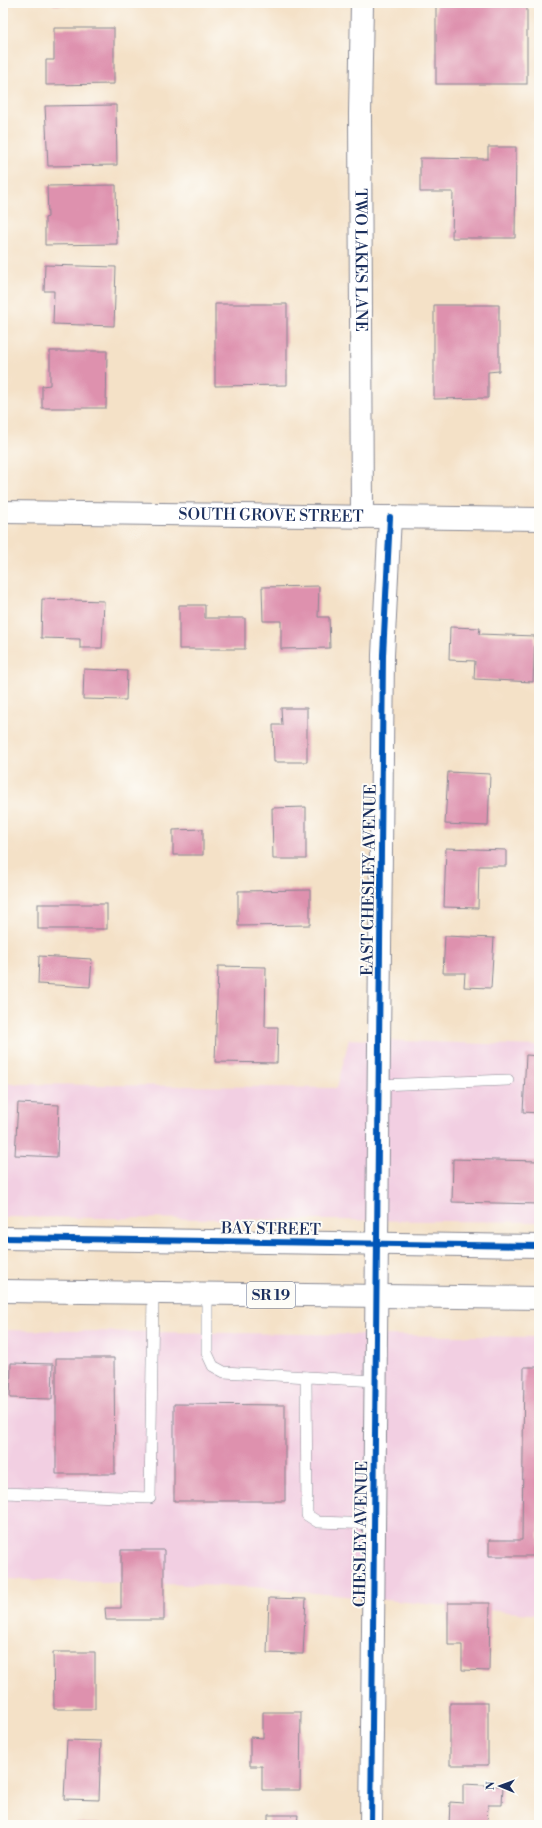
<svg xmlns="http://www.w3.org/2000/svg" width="542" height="1828" viewBox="0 0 542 1828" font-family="'Libre Bodoni',serif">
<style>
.built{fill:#f2cfe2}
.building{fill:#de91ae}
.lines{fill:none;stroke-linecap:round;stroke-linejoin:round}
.lane-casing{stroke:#888892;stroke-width:12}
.street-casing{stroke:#888892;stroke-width:24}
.secondary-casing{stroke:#888892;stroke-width:24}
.primary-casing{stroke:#888892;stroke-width:24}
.lane{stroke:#fff;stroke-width:11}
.street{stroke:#fff;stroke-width:22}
.secondary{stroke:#fff;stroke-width:22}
.primary{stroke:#fff;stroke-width:22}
.cycleway-casing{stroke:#fdfcf7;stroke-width:8}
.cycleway{stroke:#0057b8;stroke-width:6}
.labels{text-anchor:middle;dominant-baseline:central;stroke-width:4;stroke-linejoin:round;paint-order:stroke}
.shield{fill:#fdfcf7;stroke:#5f6c8c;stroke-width:1}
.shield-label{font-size:15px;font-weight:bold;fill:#1b2f5e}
.street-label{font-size:16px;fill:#1b2f5e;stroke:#fdfcf7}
</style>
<rect width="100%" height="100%" fill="#fdfcf7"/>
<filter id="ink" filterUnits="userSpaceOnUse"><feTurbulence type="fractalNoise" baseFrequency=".025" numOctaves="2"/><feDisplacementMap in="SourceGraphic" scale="8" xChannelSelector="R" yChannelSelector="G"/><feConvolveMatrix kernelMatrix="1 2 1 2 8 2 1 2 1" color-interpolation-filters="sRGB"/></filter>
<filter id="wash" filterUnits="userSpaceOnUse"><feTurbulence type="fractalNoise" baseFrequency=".012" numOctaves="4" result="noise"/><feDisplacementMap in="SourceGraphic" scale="16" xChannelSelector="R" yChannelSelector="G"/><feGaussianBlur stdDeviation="0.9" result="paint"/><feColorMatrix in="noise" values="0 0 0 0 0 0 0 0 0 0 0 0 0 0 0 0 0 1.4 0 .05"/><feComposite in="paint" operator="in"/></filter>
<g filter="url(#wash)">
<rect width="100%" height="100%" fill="#f4e1c7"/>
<g class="built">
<path d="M349,1039l190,7v176l-536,-5v-135l16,2 318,4z"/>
<path d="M3,1330l536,7v278l-285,-28 -251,-8z"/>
</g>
<g id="blocks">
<g class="building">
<path d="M54,3h57v2h-58z"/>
<rect x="436" y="3" width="91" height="81"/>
<path d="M54,28h60v56l-68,1v-25h8z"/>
<path d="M116,105l1,60 -69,1 -3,-60z"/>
<path d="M488,147h28l-1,91h-63l1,-46h-33v-34l68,1z"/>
<path d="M116,185l1,59 -72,1v-27l3,-1 -1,-31z"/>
<path d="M45,265l71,2 -2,59 -61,-2 1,-33h-10z"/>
<path d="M215,304h72v81l-72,1z"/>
<path d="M434,305h65v66l-11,1v26l-54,1z"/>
<path d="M50,351h57l-1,57h-64v-22l8,-1z"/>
<path d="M319,586l-1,31h11l1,31 -49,1v-28h-18l-1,-34z"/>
<path d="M42,599l62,2 -2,47h-22v-9l-39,-1z"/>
<path d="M179,605h26v13h40v31h-66z"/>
<path d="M450,627l30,1 -1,6 56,2 -2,46 -59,-3 1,-18 -26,-1z"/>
<path d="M84,669l43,2 -1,29 -43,-1z"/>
<path d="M281,708h26v54h-33l-1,-37h9z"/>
<path d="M448,772l42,2 -2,52 -43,-2z"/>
<path d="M306,807v52h-33l-1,-51z"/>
<path d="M203,829v26h-30v-25z"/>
<path d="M446,848l60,2v16h-27l-1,42 -34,-1z"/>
<path d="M310,890v35l-72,1v-35z"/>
<rect x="38" y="904" width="69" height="25"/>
<path d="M445,936l49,2 -3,50 -27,-1 1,-14h-22z"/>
<path d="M39,956l53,3 -2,28 -52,-3z"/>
<path d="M218,966l48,1 -1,60h13l-1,36 -62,-1z"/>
<path d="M526,1055l13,1v57l-16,-1z"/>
<path d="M18,1103l41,2 -2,52 -42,-2z"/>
<path d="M453,1159l86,2v43l-87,-2z"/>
<path d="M56,1358h58l1,116h-59z"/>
<path d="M11,1363l42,1 -1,35 -42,-1z"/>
<path d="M524,1367h15v189h-50v-16h33z"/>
<path d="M174,1404l111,1v96h-111z"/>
<path d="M121,1550h43v70h-58l-1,-12h16z"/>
<path d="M269,1598l37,1 -3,55 -36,-1z"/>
<path d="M448,1603h42l-1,68 -27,-1v-25h-14z"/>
<path d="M53,1652h42v57h-41z"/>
<rect x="450" y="1703" width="38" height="62"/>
<path d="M263,1712h38l-1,78h-38v-24h-12v-29l13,1z"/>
<path d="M67,1740l34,1 -2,59 -35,-1z"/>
<path d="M463,1784l40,2 -1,19h-14l-1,20h-38l1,-23 13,1z"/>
<path d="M268,1815h30l-1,10h-29z"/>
<path d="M74,1823l29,1v1h-30z"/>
</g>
</g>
</g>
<g filter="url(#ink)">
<use href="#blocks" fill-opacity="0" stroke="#888892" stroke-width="1"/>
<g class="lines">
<defs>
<g id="lane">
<path d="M379,1085l129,-5"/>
<path d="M207,1294v59l6,13 11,6 151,9"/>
<path d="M306,1377l1,138 11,7 56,2"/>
<path d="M3,1493l147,5 3,-205"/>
</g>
<g id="street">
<path id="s1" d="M362,3l-2,111 2,403"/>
<path d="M371,1825l12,-1170 7,-138"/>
</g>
<g id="secondary">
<path id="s2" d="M3,512l536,7"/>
</g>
<g id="primary">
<path d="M3,1238l536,8"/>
<path d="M3,1291l536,7"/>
</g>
</defs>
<use href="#lane" class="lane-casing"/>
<use href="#street" class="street-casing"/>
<use href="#secondary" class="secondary-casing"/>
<use href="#primary" class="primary-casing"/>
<use href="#lane" class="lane"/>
<use href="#street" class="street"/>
<use href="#secondary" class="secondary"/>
<use href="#primary" class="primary"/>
<defs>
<g id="cycleway">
<path d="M3,1238l536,8"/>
<path d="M371,1825l12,-1170 7,-138"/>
</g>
</defs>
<use href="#cycleway" class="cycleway-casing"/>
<use href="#cycleway" class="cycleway"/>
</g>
</g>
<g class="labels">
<rect class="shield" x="247" y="1282" width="48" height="26" rx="3"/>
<g class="shield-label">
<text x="271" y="1295">SR 19</text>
</g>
<g class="street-label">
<text stroke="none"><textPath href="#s1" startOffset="257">TWO LAKES LANE</textPath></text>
<text stroke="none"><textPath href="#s2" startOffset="268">SOUTH GROVE STREET</textPath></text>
<text transform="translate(369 880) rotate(-89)">EAST CHESLEY AVENUE</text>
<text transform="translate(271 1229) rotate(1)">BAY STREET</text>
<text transform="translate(361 1534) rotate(-89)">CHESLEY AVENUE</text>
</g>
</g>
<rect width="542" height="1828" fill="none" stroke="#fdfcf7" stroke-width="16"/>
<g transform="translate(500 1786) rotate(271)" stroke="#fdfcf7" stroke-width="3" paint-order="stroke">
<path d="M0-3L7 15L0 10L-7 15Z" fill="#1b2f5e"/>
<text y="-6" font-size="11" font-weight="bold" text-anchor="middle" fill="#1b2f5e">N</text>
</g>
</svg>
